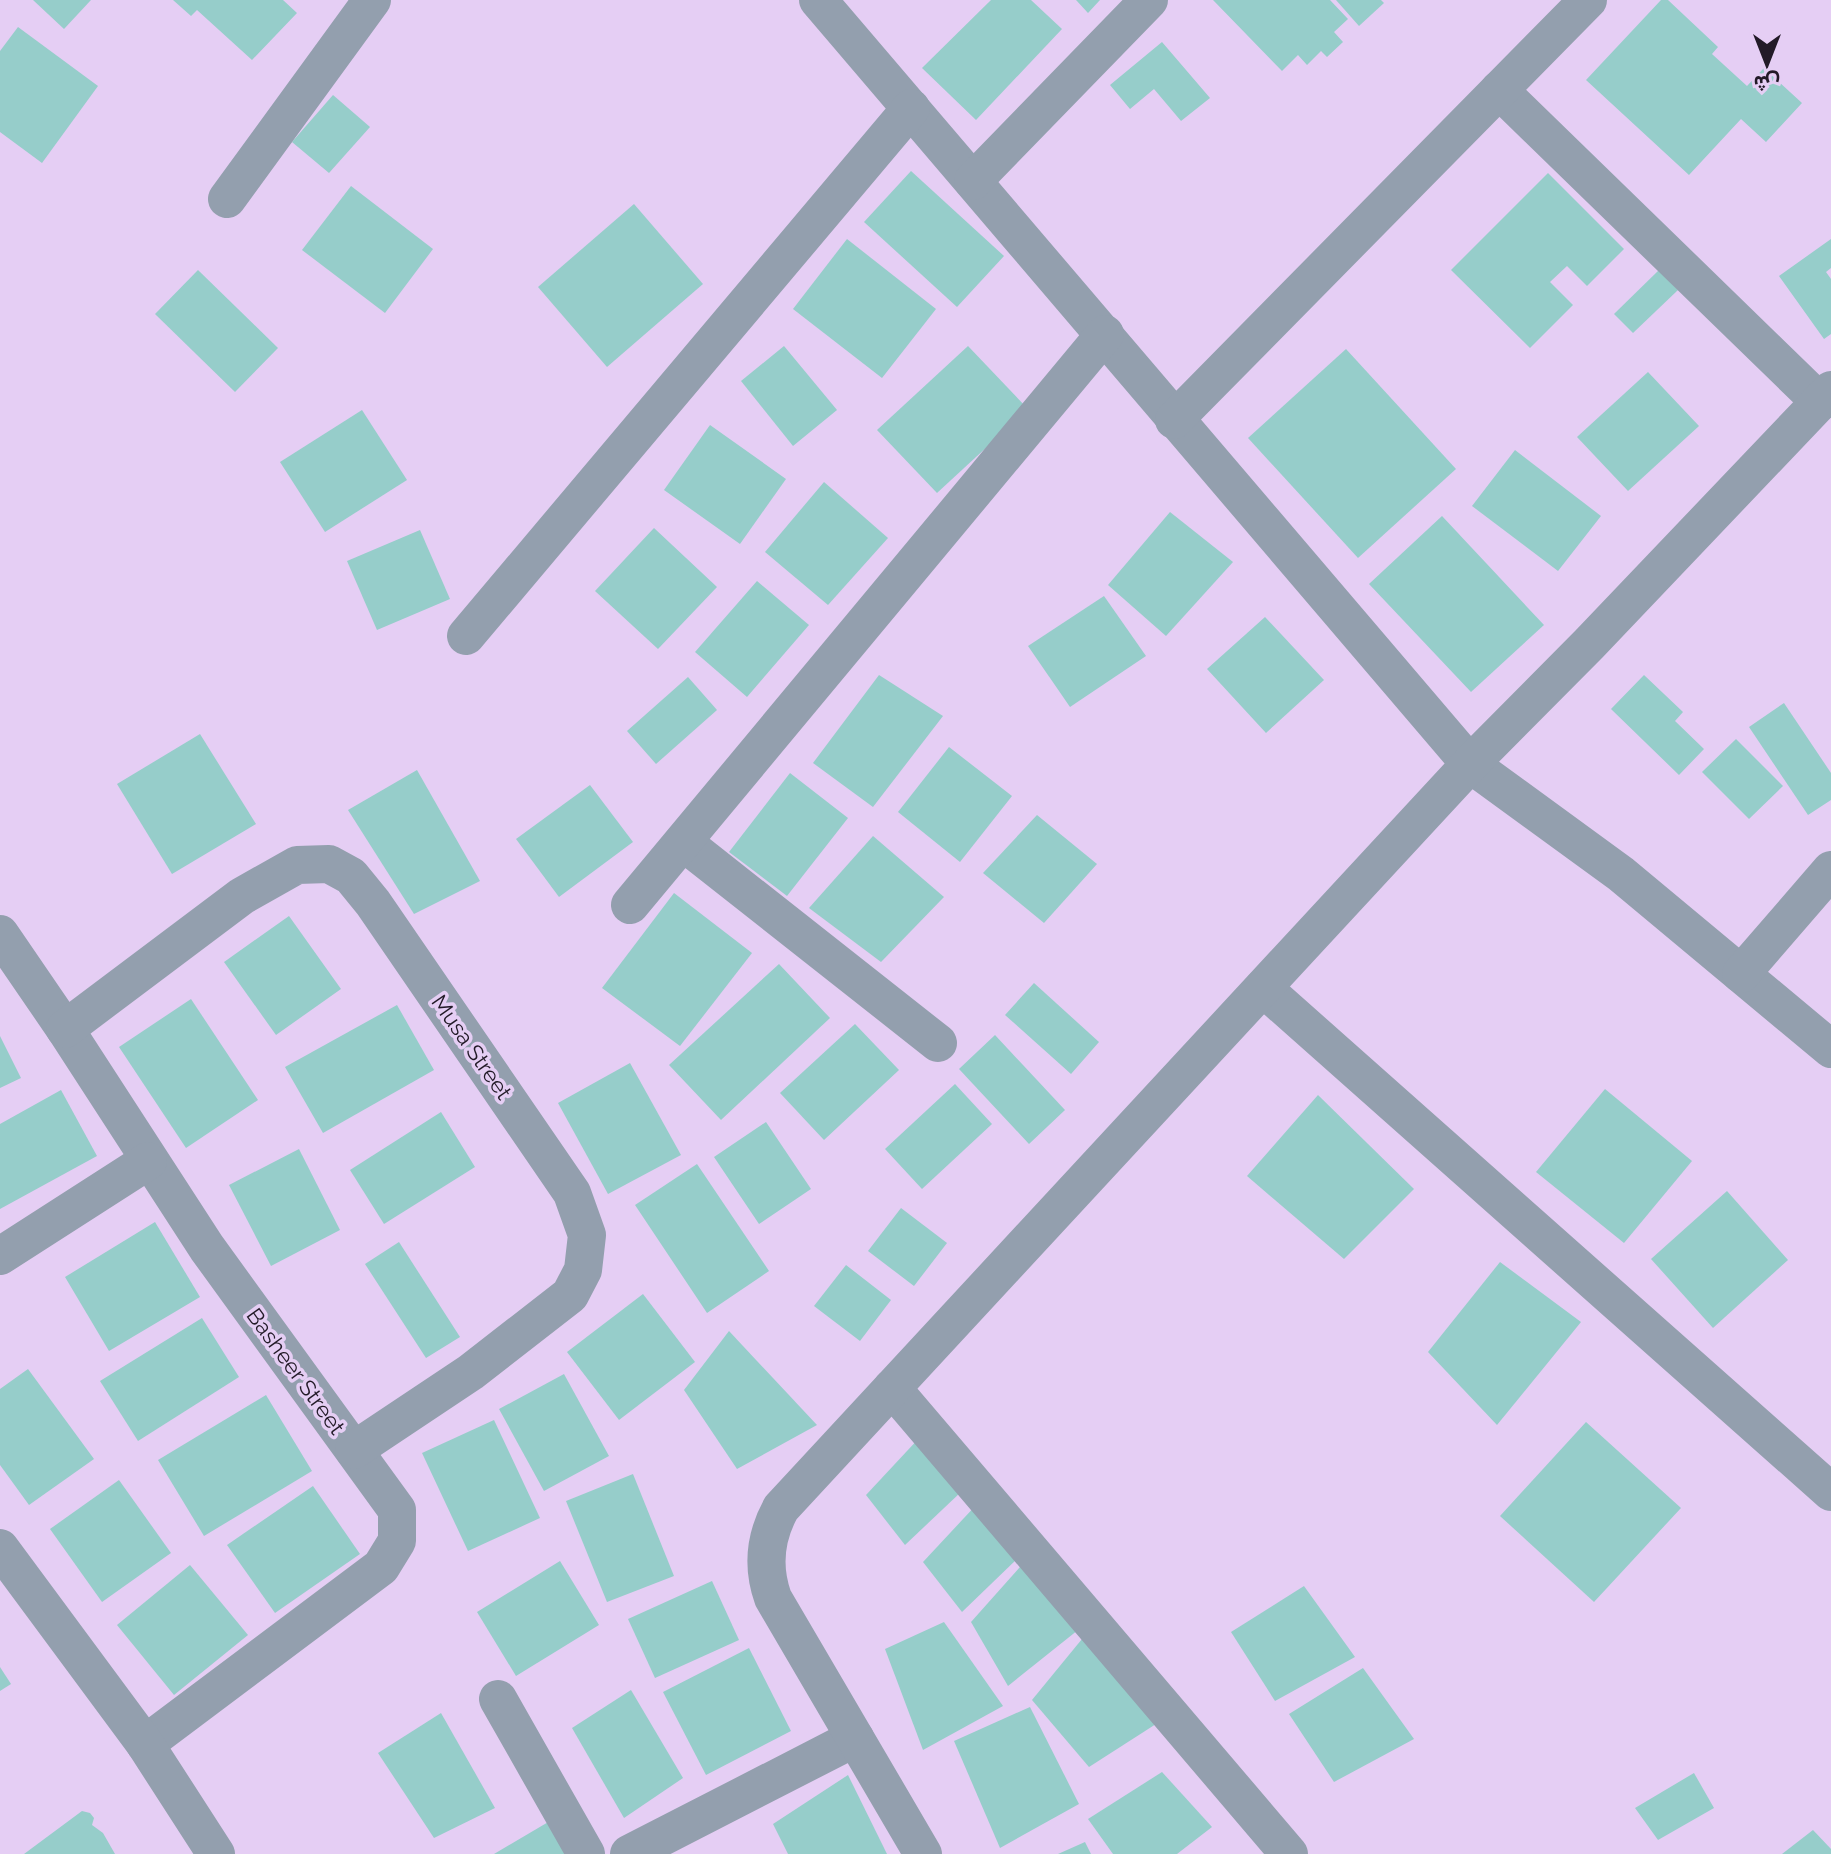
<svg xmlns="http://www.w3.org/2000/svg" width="1831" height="1854" viewBox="0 0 1831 1854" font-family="Raleway,Vazirmatn,sans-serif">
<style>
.building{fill:#96cdca}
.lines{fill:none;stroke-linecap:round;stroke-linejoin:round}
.street{stroke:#939fae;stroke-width:38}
.labels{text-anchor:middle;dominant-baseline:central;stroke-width:7;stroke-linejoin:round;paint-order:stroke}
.street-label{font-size:22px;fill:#221a27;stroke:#e5cef4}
</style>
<rect width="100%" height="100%" fill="#e5cef4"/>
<g class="building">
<path d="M33,0h58l-27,29z"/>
<path d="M173,0h110l14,13 -45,47 -55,-50 -6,6z"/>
<path d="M991,0h40l31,29 -86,91 -54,-52z"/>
<path d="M1076,0h24l-12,13z"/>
<path d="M1213,0h117l18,19 -14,13 9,10 -16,15 -6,-6 -14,14 -9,-10 -16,16z"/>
<path d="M1336,0h45l3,3 -25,23z"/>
<path d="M1661,0h7l50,47 -6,7 35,32 17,-18 38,35 -36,39 -25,-23 -52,56 -103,-95z"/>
<path d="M18,27l80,59 -56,77 -42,-31v-81z"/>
<path d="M1162,42l48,56 -29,23 -27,-32 -24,20 -20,-24z"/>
<path d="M333,95l37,32 -41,46 -37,-31z"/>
<path d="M911,171l93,85 -47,51 -93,-85z"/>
<path d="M1548,173l76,76 -37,37 -20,-20 -17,16 23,23 -43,43 -79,-78z"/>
<path d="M351,186l82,63 -48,64 -83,-63z"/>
<path d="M634,204l69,80 -96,83 -69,-80z"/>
<path d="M847,239l89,70 -54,69 -89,-69z"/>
<path d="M1831,239v29l-5,4 5,7v55l-7,5 -45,-63z"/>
<path d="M198,270l80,78 -43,44 -80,-78z"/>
<path d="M1659,270l19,20 -45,43 -19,-19z"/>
<path d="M784,346l53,64 -44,36 -52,-65z"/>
<path d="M968,346l60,63 -91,84 -60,-63z"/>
<path d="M1346,349l110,120 -98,89 -110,-120z"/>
<path d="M1648,372l51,54 -71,65 -51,-54z"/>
<path d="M362,410l45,70 -82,52 -45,-70z"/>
<path d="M710,425l76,54 -46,65 -76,-54z"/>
<path d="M1515,450l86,66 -43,55 -86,-65z"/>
<path d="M824,482l64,56 -60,67 -63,-53z"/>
<path d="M1170,512l63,50 -67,74 -58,-51z"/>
<path d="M1442,516l102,109 -73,67 -102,-108z"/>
<path d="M654,528l63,59 -59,62 -63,-58z"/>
<path d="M420,530l30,69 -73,31 -30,-69z"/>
<path d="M757,581l52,44 -62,72 -52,-45z"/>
<path d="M1104,596l42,60 -76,51 -42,-61z"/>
<path d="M1265,617l59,63 -58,53 -59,-64z"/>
<path d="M879,675l64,41 -70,91 -60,-44z"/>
<path d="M1644,675l39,37 -8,9 29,28 -25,26 -68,-66z"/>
<path d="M688,677l29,33 -61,54 -29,-33z"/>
<path d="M1784,703l47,70v27l-23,15 -59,-88z"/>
<path d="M200,734l56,90 -84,50 -55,-90z"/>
<path d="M1736,739l47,47 -34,33 -47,-47z"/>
<path d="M949,747l63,49 -52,66 -62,-50z"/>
<path d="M417,770l63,111 -66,33 -66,-104z"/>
<path d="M790,773l58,45 -61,78 -58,-44z"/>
<path d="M590,785l43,57 -74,55 -43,-58z"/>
<path d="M1037,815l60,49 -53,59 -61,-50z"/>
<path d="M873,836l71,61 -63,65 -72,-54z"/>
<path d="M674,893l78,60 -72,93 -78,-58z"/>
<path d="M289,916l52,73 -65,46 -52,-73z"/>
<path d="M779,964l51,54 -109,102 -52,-55z"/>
<path d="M1034,983l65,59 -28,32 -66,-59z"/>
<path d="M191,999l67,101 -72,48 -67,-101z"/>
<path d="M397,1005l37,65 -111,63 -38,-66z"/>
<path d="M855,1024l44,46 -75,70 -44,-47z"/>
<path d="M995,1035l70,75 -36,34 -70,-75z"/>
<path d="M0,1036l21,42 -21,10z"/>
<path d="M630,1063l51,92 -73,39 -50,-91z"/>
<path d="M955,1084l37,40 -70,65 -37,-40z"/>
<path d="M1605,1089l87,72 -68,82 -88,-71z"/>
<path d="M61,1090l36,66 -97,53v-85z"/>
<path d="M1318,1095l96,94 -70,70 -97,-83z"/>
<path d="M441,1112l34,55 -91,57 -34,-54z"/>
<path d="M766,1122l45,67 -52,35 -45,-67z"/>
<path d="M299,1149l41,81 -69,36 -42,-81z"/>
<path d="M697,1164l72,107 -62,42 -72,-108z"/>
<path d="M1727,1191l61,69 -75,68 -62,-69z"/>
<path d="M901,1208l46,35 -33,43 -46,-35z"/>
<path d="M155,1222l45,75 -91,54 -44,-74z"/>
<path d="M399,1242l61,95 -34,21 -61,-94z"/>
<path d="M1500,1262l81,60 -84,103 -69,-73z"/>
<path d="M846,1265l45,35 -31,41 -46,-35z"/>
<path d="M643,1294l52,68 -76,58 -52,-68z"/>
<path d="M202,1318l37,59 -101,64 -38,-60z"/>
<path d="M729,1331l88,94 -80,44 -53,-79z"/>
<path d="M28,1369l66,90 -65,46 -29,-40v-76z"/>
<path d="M564,1374l45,82 -65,35 -45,-82z"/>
<path d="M266,1395l46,76 -108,65 -46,-76z"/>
<path d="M494,1420l46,98 -72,33 -46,-98z"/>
<path d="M1586,1422l95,86 -87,94 -94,-86z"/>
<path d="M921,1436l41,55 -57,54 -39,-50z"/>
<path d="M633,1474l41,102 -67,26 -41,-101z"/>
<path d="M119,1480l52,73 -69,49 -52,-73z"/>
<path d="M313,1486l47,68 -85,59 -48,-68z"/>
<path d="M978,1503l41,54 -57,55 -39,-50z"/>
<path d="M1027,1559l51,71 -70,56 -37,-64z"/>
<path d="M560,1561l39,64 -83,51 -39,-64z"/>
<path d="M190,1565l58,70 -74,60 -57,-70z"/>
<path d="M712,1581l27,59 -84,38 -27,-59z"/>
<path d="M1304,1586l51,71 -80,44 -44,-69z"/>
<path d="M944,1622l59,84 -80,44 -38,-101z"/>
<path d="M1082,1639l74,85 -67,43 -57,-67z"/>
<path d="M749,1648l42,83 -85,44 -43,-83z"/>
<path d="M0,1667l11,17 -11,7z"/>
<path d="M1363,1668l51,71 -80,43 -45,-68z"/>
<path d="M631,1690l52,88 -59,40 -52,-90z"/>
<path d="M1030,1707l49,97 -79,44 -46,-107z"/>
<path d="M441,1713l54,95 -61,30 -56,-85z"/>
<path d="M1162,1772l50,55 -35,27h-64l-25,-35z"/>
<path d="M1694,1773l20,35 -56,32 -23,-32z"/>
<path d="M848,1775l39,79h-99l-15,-30z"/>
<path d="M82,1811l8,2 4,5 -2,7 11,8 12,21h-91z"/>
<path d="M550,1821l21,33h-77z"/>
<path d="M1813,1830l18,19v5h-49z"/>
<path d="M1085,1842l6,12h-33z"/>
</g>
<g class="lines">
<g class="street">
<path d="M818,0l652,764 151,110 210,175"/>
<path d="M1499,90l321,312"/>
<path d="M973,181l176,-181"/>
<path d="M227,199l145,-199"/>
<path d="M1174,420l414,-420"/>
<path d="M466,636l445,-528"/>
<path d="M683,842l255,201"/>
<path d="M630,905l475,-571"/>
<path d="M0,934l65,95 142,219 190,262v31l-16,26 -236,177"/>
<path d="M1741,974l90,-104"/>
<path d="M1263,988l568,504"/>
<path d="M65,1029l177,-133 55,-31 32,-1 22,12 22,27 199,290 15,42 -4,35 -13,25 -99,77 -117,78"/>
<path d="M0,1256l148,-95"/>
<path d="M892,1388l397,466"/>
<path d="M0,1548l145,196 71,110"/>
<path d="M498,1699l88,155"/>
<path d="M629,1854l226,-116"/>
<path d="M923,1854l-150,-256c-11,-31 -8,-61 8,-90l689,-744 119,-120 242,-254"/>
</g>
</g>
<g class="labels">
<g class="street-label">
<text transform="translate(472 1047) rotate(55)">Musa Street</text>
<text transform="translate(296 1371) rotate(54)">Basheer Street</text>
</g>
</g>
<g transform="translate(1767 64) rotate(180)" stroke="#e5cef4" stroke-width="6" paint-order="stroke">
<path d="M0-6L14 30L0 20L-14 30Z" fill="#221a27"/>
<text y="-12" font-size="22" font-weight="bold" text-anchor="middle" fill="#221a27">ش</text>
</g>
</svg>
